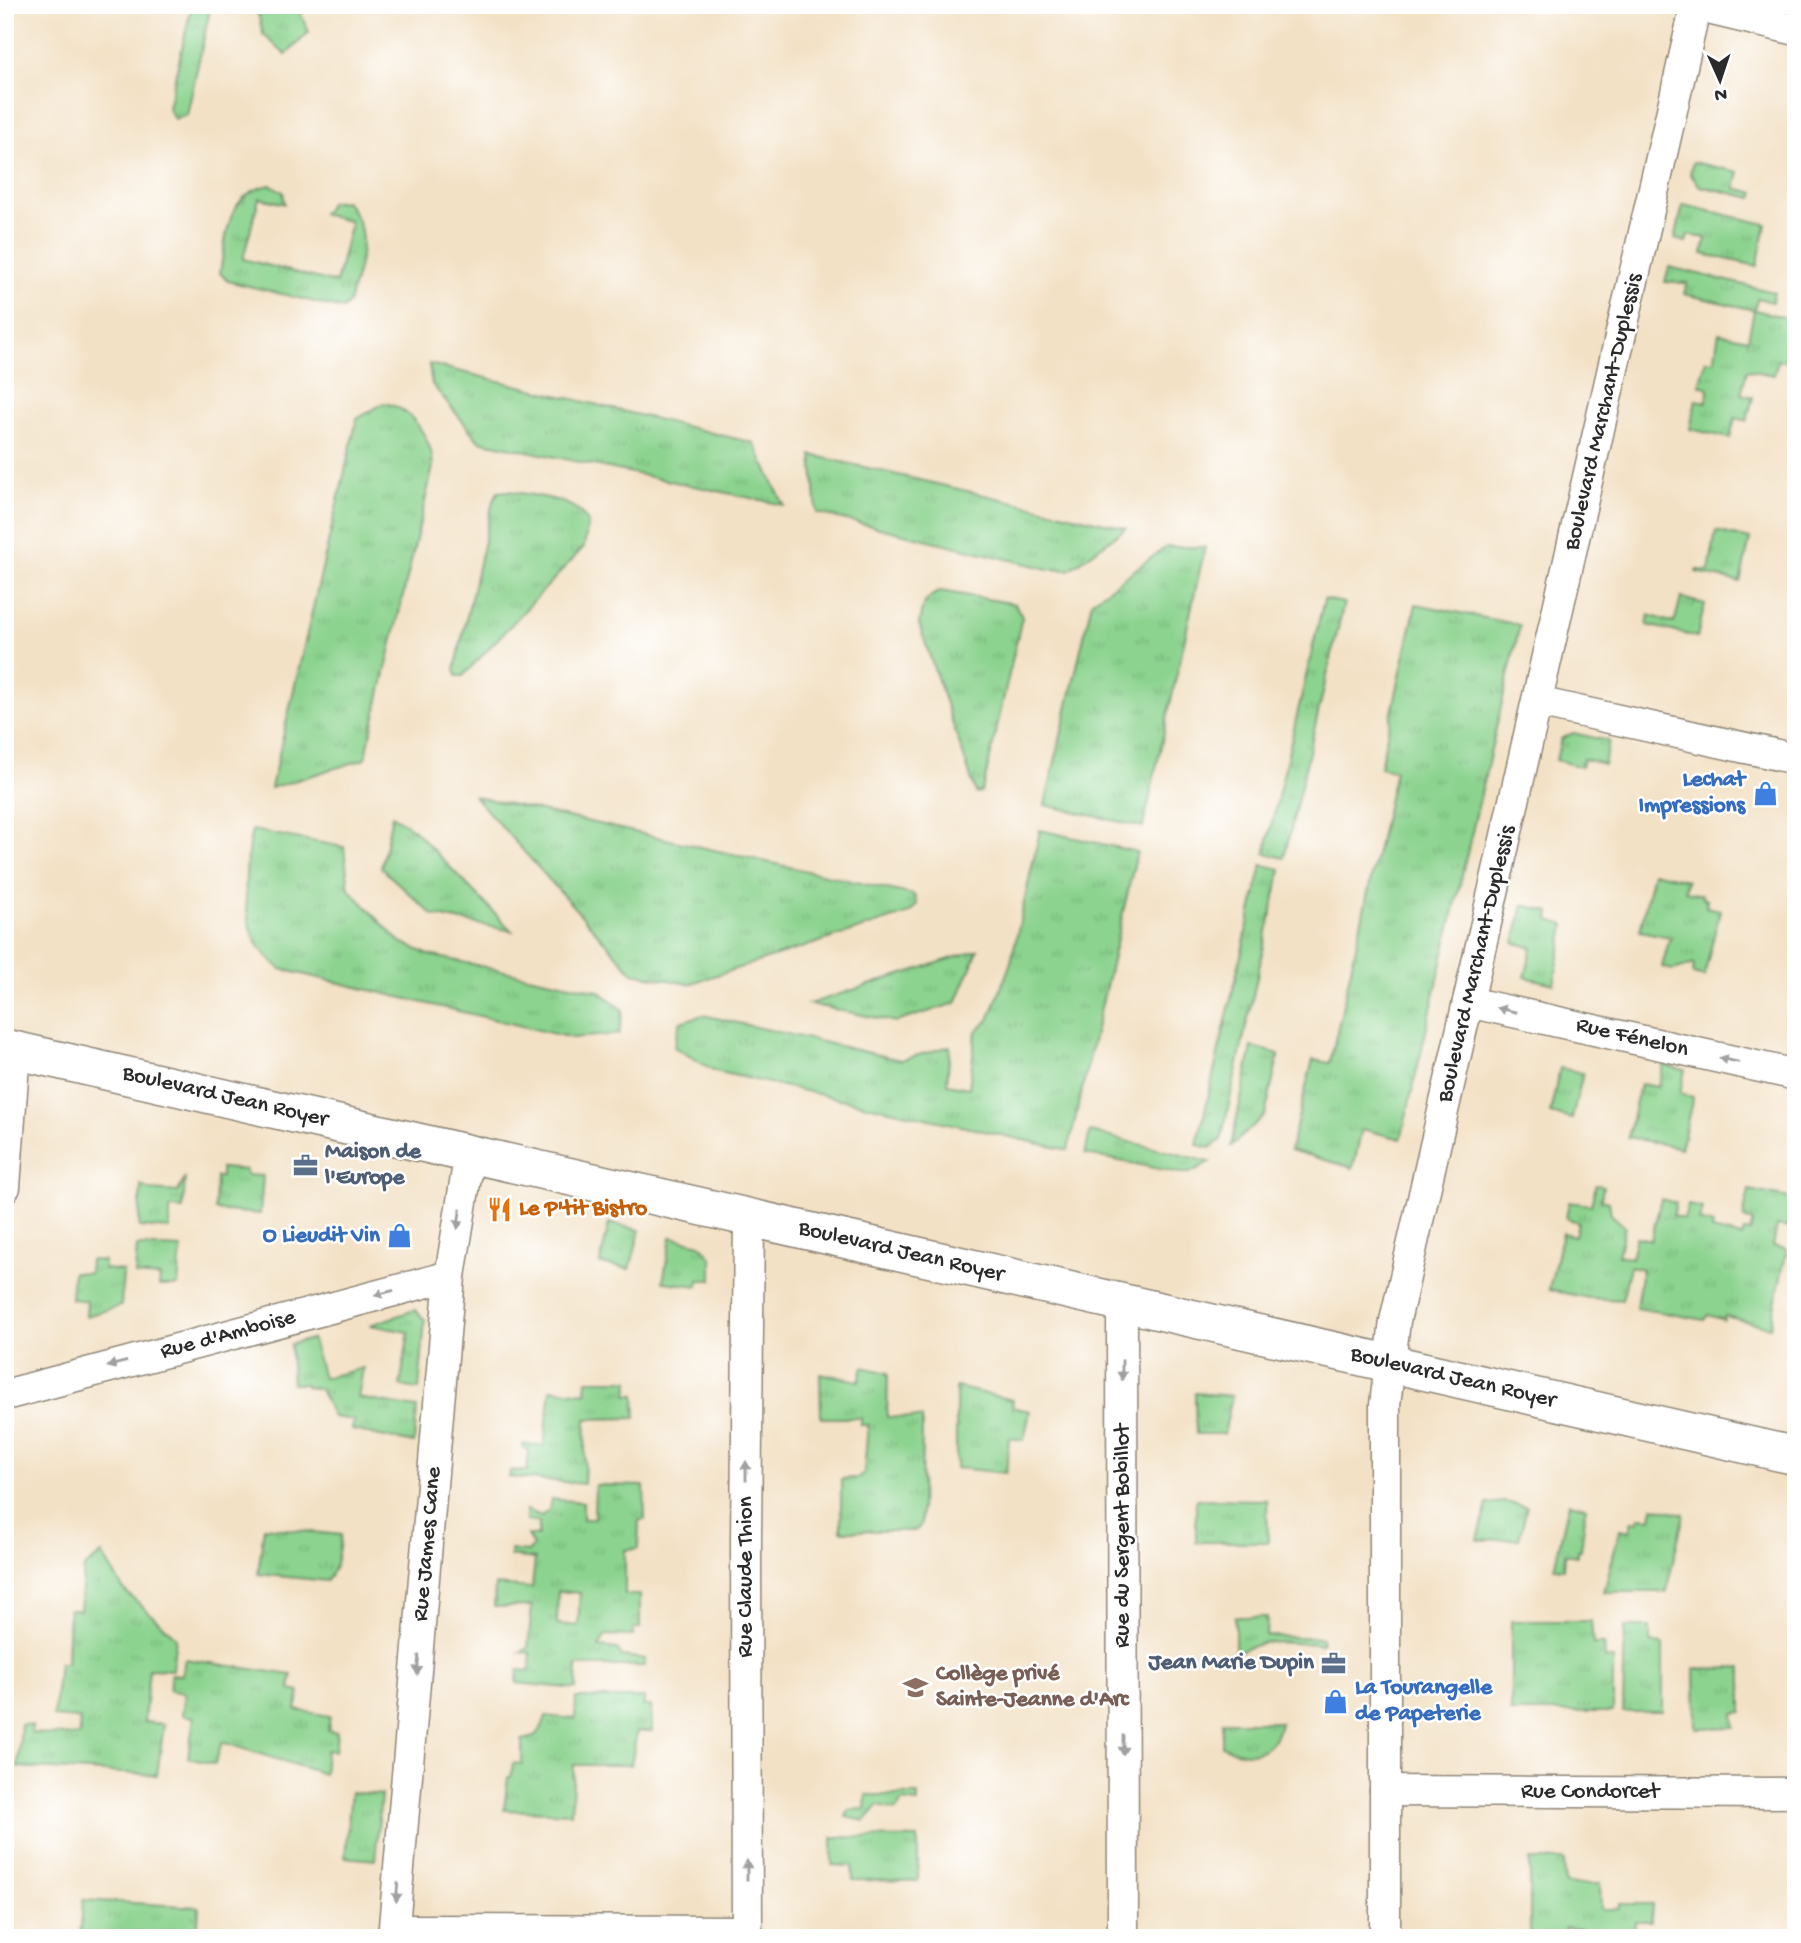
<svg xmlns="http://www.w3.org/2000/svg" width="1801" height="1943" viewBox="0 0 1801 1943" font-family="'Gochi Hand',sans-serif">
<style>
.grass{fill:url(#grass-tufts);stroke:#5b7f5c;stroke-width:2;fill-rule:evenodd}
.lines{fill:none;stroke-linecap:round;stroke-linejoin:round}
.minor-casing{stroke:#8f8678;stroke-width:33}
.tertiary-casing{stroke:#8f8678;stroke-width:40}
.minor{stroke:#fff;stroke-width:30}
.tertiary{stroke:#fff;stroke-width:37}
.oneway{fill:#a0a0a0}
.labels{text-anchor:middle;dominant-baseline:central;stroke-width:5;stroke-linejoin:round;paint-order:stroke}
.street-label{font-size:23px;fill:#2b2b2b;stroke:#fff}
.shop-label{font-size:23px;font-weight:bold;fill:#366cbe;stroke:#fff;text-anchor:end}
.service-label{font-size:23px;font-weight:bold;fill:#4e5e75;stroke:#fff;text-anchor:start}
.food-label{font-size:23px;font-weight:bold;fill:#c56008;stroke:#fff;text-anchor:start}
.education-label{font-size:23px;font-weight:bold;fill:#785e54;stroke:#fff;text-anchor:start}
</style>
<defs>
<pattern id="grass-tufts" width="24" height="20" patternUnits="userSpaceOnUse" patternTransform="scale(1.75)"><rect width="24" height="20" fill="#8bd38e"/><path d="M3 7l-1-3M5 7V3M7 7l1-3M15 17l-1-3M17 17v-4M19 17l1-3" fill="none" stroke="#78b57b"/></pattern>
</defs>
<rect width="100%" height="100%" fill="#fff"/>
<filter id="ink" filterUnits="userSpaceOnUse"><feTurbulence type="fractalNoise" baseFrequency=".0143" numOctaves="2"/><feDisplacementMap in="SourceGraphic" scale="14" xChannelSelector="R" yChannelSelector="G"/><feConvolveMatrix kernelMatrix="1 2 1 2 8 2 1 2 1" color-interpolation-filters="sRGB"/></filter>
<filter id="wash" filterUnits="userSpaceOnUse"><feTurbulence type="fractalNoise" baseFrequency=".00686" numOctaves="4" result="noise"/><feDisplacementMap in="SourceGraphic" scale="28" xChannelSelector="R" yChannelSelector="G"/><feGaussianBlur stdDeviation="1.57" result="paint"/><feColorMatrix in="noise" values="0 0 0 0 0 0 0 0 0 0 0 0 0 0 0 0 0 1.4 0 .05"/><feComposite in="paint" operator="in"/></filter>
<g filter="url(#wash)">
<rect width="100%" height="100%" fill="#f3e1c5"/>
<g class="grass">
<path d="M192,5h19l-24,110 -13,4 -6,-11z"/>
<path d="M256,5h41l12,27 -23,23 -23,-21z"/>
<path d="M1693,162l46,10 -4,16 20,5 -2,5 -53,-12 -10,-12z"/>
<path d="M271,185l12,7 2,12 -26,-6 -16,61 93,24 15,-61 -29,-8 9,-12 14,-1c30,32 13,64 4,102l-6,6 -115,-28 -8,-8c7,-38 6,-81 51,-88z"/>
<path d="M1683,205l83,19 -9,42 -54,-12 3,-16 -18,-3 -2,7 -11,-3z"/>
<path d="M1669,267l105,25 -2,10 -15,-4 -2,12 41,10v22l-5,19 -13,-1 -4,15 -27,-5 -6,24 12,3 -6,24 -12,-3 -5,20 -40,-9 6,-29 10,2 3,-14 -10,-3 7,-25 8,1 5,-28 29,6 6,-29 -70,-16 3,-11 -22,-1z"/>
<path d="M429,364l325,79 30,62 -305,-64 -47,-57z"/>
<path d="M384,403c28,5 49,37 49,64l-68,292 -94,29 86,-369z"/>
<path d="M812,455l314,73 -57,42 -21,-1 -231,-56z"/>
<path d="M509,491c23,5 68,6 79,32l-4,24 -121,129h-6l-2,-7 38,-168 5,-9z"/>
<path d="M1716,531l34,8 -10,43 -44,-10 1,-2 12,1z"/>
<path d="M1166,547h39l-62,280 -98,-22 47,-204z"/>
<path d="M941,591l74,13 7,13 -37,163 -4,12 -5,1 -57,-169c3,-18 5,-26 22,-33z"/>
<path d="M1681,598l24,6 -8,33 -50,-12 2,-10 25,8z"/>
<path d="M1324,599l20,4 -60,255 -19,-5z"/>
<path d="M1416,604l104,21 -119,514 -39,-10 -9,39 -63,-18 23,-90 17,3 65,-292 -15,-4z"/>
<path d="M1573,733l36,8 -5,23 -21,-5 -2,8 -25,-7 5,-21z"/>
<path d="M474,796l440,99 3,9 -7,9 -221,71 -56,-11z"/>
<path d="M392,815l22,15 98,101 -79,-16 -52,-47z"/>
<path d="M252,830l92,17 5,42 50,52 30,14 170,36 24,19 -4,24 -47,4 -291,-69c-8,-7 -18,-15 -23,-24 -18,-28 -13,-84 -6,-115z"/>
<path d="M1040,830l97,22 -69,298 -353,-79 -41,-24 6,-25 23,-7 198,45 49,-14 -3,38 22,4 7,-57 13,-11 22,-58z"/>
<path d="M1262,865l19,4 -60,271 -11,8 -13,-3z"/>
<path d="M1653,872l34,8 -2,11 17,4v3l5,2 -1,7 14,3 -16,67 -11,-3 1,-10 -21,6 -11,-3 8,-30 -30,-6z"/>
<path d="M1523,905l27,7 -1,8 16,5 -11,59 -29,-7 7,-30 -18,-4z"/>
<path d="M978,950l-22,53 -60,19 -87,-18z"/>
<path d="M1252,1047l27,7 -14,61 -34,31z"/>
<path d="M1663,1065l22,5 -5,24 13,3 -12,51 -53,-11 12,-53 18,3z"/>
<path d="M1560,1068l23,5 -11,46 -22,-6z"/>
<path d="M1090,1132l120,30 -20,11h-10l-95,-19z"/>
<path d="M221,1168l25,2v5l17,1 -3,38 -45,-4 1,-33h5z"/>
<path d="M185,1178l-2,31 -13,-1v21l-31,-2 2,-42 8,5 29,2z"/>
<path d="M1596,1185l7,1 -2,14 8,2 2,12 14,13 -7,28 13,3 5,-21 15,3 10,-41 15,4 -3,13 11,3 4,-14 15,3 -4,13 14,4 -1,5 30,7 2,-6 6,1 3,-11 -10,-3 6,-28 45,9 -6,29 -11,-2 -4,20 14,3 -17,78 -45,-11 -1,4 -16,-5 -4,5 -68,-12 6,-39 -12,-3 -8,34 -33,-2 -40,-8 13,-57 13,3 3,-14 -12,-4 3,-16 22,3z"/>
<path d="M609,1223l31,7 -10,39 -30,-5z"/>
<path d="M671,1237l29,7 12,14v22h-13l-1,6 -35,-4z"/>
<path d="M137,1246l44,2 -3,38h-19l1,-9 -25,-2z"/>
<path d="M90,1260l14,1v8l19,2 -2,35 -35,10 1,-15 -16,-2 2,-27 16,1z"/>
<path d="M415,1310l10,10 -6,69 -19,-3 9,-54 -39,-7z"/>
<path d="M312,1339l11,39 40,-10 -5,30 59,10 -3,35 -62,-13 2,-10 -21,-3 -13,-28 -13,-2 -2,-3h-13l-2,-40z"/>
<path d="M863,1367l25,6 -1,44 35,1 -1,107 -6,6h-74v-52l16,-1 7,-5 4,-48h-7v-7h-40l-1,-45 39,8z"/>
<path d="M587,1380h42l-2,15h8l1,23 -50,1 -2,65 -75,-7 1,-6h17l2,-21 -6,-2v-4l21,2 7,-57 35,4z"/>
<path d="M956,1387l57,13 -1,7 18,4 -6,29 -15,-2 -3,35 -50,-5z"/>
<path d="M1195,1393l37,3 -8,38h-28z"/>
<path d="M595,1485l49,1 1,34h-6l-1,29 -13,1v45h15v33h-6l-1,8 -27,-1 -7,12 18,2 5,7 23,3v7h-68l-1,23 -59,-6 1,-13 12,1 1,-18 -11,-1 8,-4 4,-42 -38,1 1,-22 37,3 3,-29 -25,-3v-6l18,2 5,-6 -6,-11 11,1 1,-14 -13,-1v-11l15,6 8,-6 2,-11 32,3v17h11zM558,1591l22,2 -2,33 -21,-2z"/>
<path d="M1196,1499l71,1 1,42h-72z"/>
<path d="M1505,1502l22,5 -8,32 -41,1 9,-36z"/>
<path d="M1569,1503l17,4 -5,43h-4v6l-12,-2 -1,15 -10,-1z"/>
<path d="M1653,1507l31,7 -18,78h-62l16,-63 9,2 3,-10 6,1 1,-5 12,1z"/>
<path d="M264,1527l77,8 -5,30 -9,16 -69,-7z"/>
<path d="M102,1554l22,36 52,47 -4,33 -23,-1 -5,53 20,2 -7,51 -139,-8 3,-43 11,1v8l47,3 1,-17 -27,-2 6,-54h8l2,-54 11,1 4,-42z"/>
<path d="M1235,1617h32l-1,19 56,2 -1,6 -55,-2 -31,10z"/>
<path d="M1591,1621l2,23h11l1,15h8v53h-102v-91z"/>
<path d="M1625,1627h25v16l13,1v68h-40z"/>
<path d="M185,1659l107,16 -2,15 10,2 -4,18 34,6 -2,14 9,2 -2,19 -9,-1 -2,24 -102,-32 -7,22 -27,-6 6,-41 -12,-2 3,-22 -16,-2 2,-17 11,1z"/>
<path d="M1742,1668v44l-8,1 1,14 -39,1 -1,-59z"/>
<path d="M576,1698h68v8h7l1,25h-15l-6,34h-57l-3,48 -67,-3 4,-33h3l2,-14 9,1v-24c14,-1 21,-11 24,-24l29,3z"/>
<path d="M1222,1722h58c-6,33 -30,37 -58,24z"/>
<path d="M351,1792l30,3 -6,65 -30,-3z"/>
<path d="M866,1795h52v8l-16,-2 -6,9 -18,-4 -13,15 -19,-4 3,-7 16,-1z"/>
<path d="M832,1837l86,1v43l-65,-1 -1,-14 -20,-1z"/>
<path d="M1530,1860h34l1,24h35l1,25h18l1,-5h32l-1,18h-16l-1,16h-51v-9l-18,-1 -1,10h-34z"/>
<path d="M83,1900l116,7 -2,31h-117z"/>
</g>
</g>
<g filter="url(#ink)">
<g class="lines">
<defs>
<g id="minor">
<path d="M1691,5l105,25"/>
<path d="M1537,702l259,57"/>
<path d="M1468,1002l328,73"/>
<path d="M5,1187l10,-137"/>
<path d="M1122,1302l1,636"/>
<path d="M5,1395l445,-119"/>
<path d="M1385,1791l411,2"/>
<path d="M394,1930l353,1"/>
<path d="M393,1938l57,-662 20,-124"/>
<path d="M747,1938l-1,-398 3,-323"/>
<path d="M1385,1938v-533l10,-84 301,-1316"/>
</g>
<path id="tertiary" d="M5,1048l1791,408"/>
</defs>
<use href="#minor" class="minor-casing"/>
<use href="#tertiary" class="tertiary-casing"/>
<use href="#minor" class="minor"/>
<use href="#tertiary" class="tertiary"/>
</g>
<defs><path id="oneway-solid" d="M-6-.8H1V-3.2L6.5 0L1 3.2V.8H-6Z" transform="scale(1.75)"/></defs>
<g class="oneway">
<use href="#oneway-solid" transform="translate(1507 1010) rotate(-167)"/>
<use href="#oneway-solid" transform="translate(1729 1060) rotate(-167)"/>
<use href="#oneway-solid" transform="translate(459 1219) rotate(98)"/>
<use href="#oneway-solid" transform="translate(384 1293) rotate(165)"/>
<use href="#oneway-solid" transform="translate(117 1364) rotate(165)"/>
<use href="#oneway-solid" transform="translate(1122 1370) rotate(90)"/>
<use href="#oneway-solid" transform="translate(746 1471) rotate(-90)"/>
<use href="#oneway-solid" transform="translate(418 1665) rotate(95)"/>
<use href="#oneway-solid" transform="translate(1123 1745) rotate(90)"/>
<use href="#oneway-solid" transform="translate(747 1870) rotate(-90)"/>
<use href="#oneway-solid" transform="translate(397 1892) rotate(95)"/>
</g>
</g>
<defs>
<symbol id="shop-bare" viewBox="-9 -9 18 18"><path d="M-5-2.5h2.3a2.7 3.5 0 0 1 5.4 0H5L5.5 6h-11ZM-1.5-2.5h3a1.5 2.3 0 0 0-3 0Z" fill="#3f7fe0" stroke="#fff" stroke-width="2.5" paint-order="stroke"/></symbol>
<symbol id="office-bare" viewBox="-9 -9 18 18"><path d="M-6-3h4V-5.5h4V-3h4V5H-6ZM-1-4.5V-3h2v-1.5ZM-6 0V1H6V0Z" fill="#5c6f8a" stroke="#fff" stroke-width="2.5" paint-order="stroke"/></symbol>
<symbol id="restaurant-bare" viewBox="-9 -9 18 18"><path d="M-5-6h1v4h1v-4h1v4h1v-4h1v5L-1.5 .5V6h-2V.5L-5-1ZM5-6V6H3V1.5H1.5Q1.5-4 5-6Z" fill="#e8710a" stroke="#fff" stroke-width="2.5" paint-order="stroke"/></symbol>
<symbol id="school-bare" viewBox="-9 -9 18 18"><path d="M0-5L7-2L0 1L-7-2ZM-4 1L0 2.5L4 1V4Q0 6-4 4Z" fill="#8d6e63" stroke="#fff" stroke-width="2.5" paint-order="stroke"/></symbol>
</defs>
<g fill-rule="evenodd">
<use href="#shop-bare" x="1748" y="776" width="35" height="35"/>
<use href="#office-bare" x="288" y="1148" width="35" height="35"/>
<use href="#restaurant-bare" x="482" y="1192" width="35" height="35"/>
<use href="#shop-bare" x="382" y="1218" width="35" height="35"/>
<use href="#office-bare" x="1316" y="1646" width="35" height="35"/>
<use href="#school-bare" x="898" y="1670" width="35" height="35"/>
<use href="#shop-bare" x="1318" y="1684" width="35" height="35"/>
</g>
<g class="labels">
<g class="street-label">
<text transform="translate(1604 412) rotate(-77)">Boulevard Marchant-Duplessis</text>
<text transform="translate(1477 964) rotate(-77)">Boulevard Marchant-Duplessis</text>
<text transform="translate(1632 1038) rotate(13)">Rue Fénelon</text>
<text transform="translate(225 1097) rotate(13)">Boulevard Jean Royer</text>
<text transform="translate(901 1252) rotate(13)">Boulevard Jean Royer</text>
<text transform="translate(228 1335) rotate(-15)">Rue d'Amboise</text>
<text transform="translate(1453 1378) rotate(13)">Boulevard Jean Royer</text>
<text transform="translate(1123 1536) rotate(-90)">Rue du Sergent Bobillot</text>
<text transform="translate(428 1544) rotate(-85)">Rue James Cane</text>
<text transform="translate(746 1577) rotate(-90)">Rue Claude Thion</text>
<text x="1590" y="1792">Rue Condorcet</text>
</g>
<g class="shop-label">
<text x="1745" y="780">Lechat<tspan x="1745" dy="26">Impressions</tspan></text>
<text x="380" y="1236">O Lieudit Vin</text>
<text x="1355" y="1688" text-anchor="start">La Tourangelle<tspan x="1355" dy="26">de Papeterie</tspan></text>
</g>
<g class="service-label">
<text x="325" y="1152">Maison de<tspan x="325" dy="26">l'Europe</tspan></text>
<text x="1314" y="1663" text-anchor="end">Jean Marie Dupin</text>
</g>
<g class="food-label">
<text x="519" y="1209">Le P'tit Bistro</text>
</g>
<g class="education-label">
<text x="936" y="1674">Collège privé<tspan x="936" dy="26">Sainte-Jeanne d'Arc</tspan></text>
</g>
</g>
<rect width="1801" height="1943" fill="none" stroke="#fff" stroke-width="28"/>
<g transform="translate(1720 80) rotate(177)" stroke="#ffffff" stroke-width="5" paint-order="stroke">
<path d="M0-5L12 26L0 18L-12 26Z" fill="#2b2b2b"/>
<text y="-10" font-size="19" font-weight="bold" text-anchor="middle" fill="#2b2b2b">N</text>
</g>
</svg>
